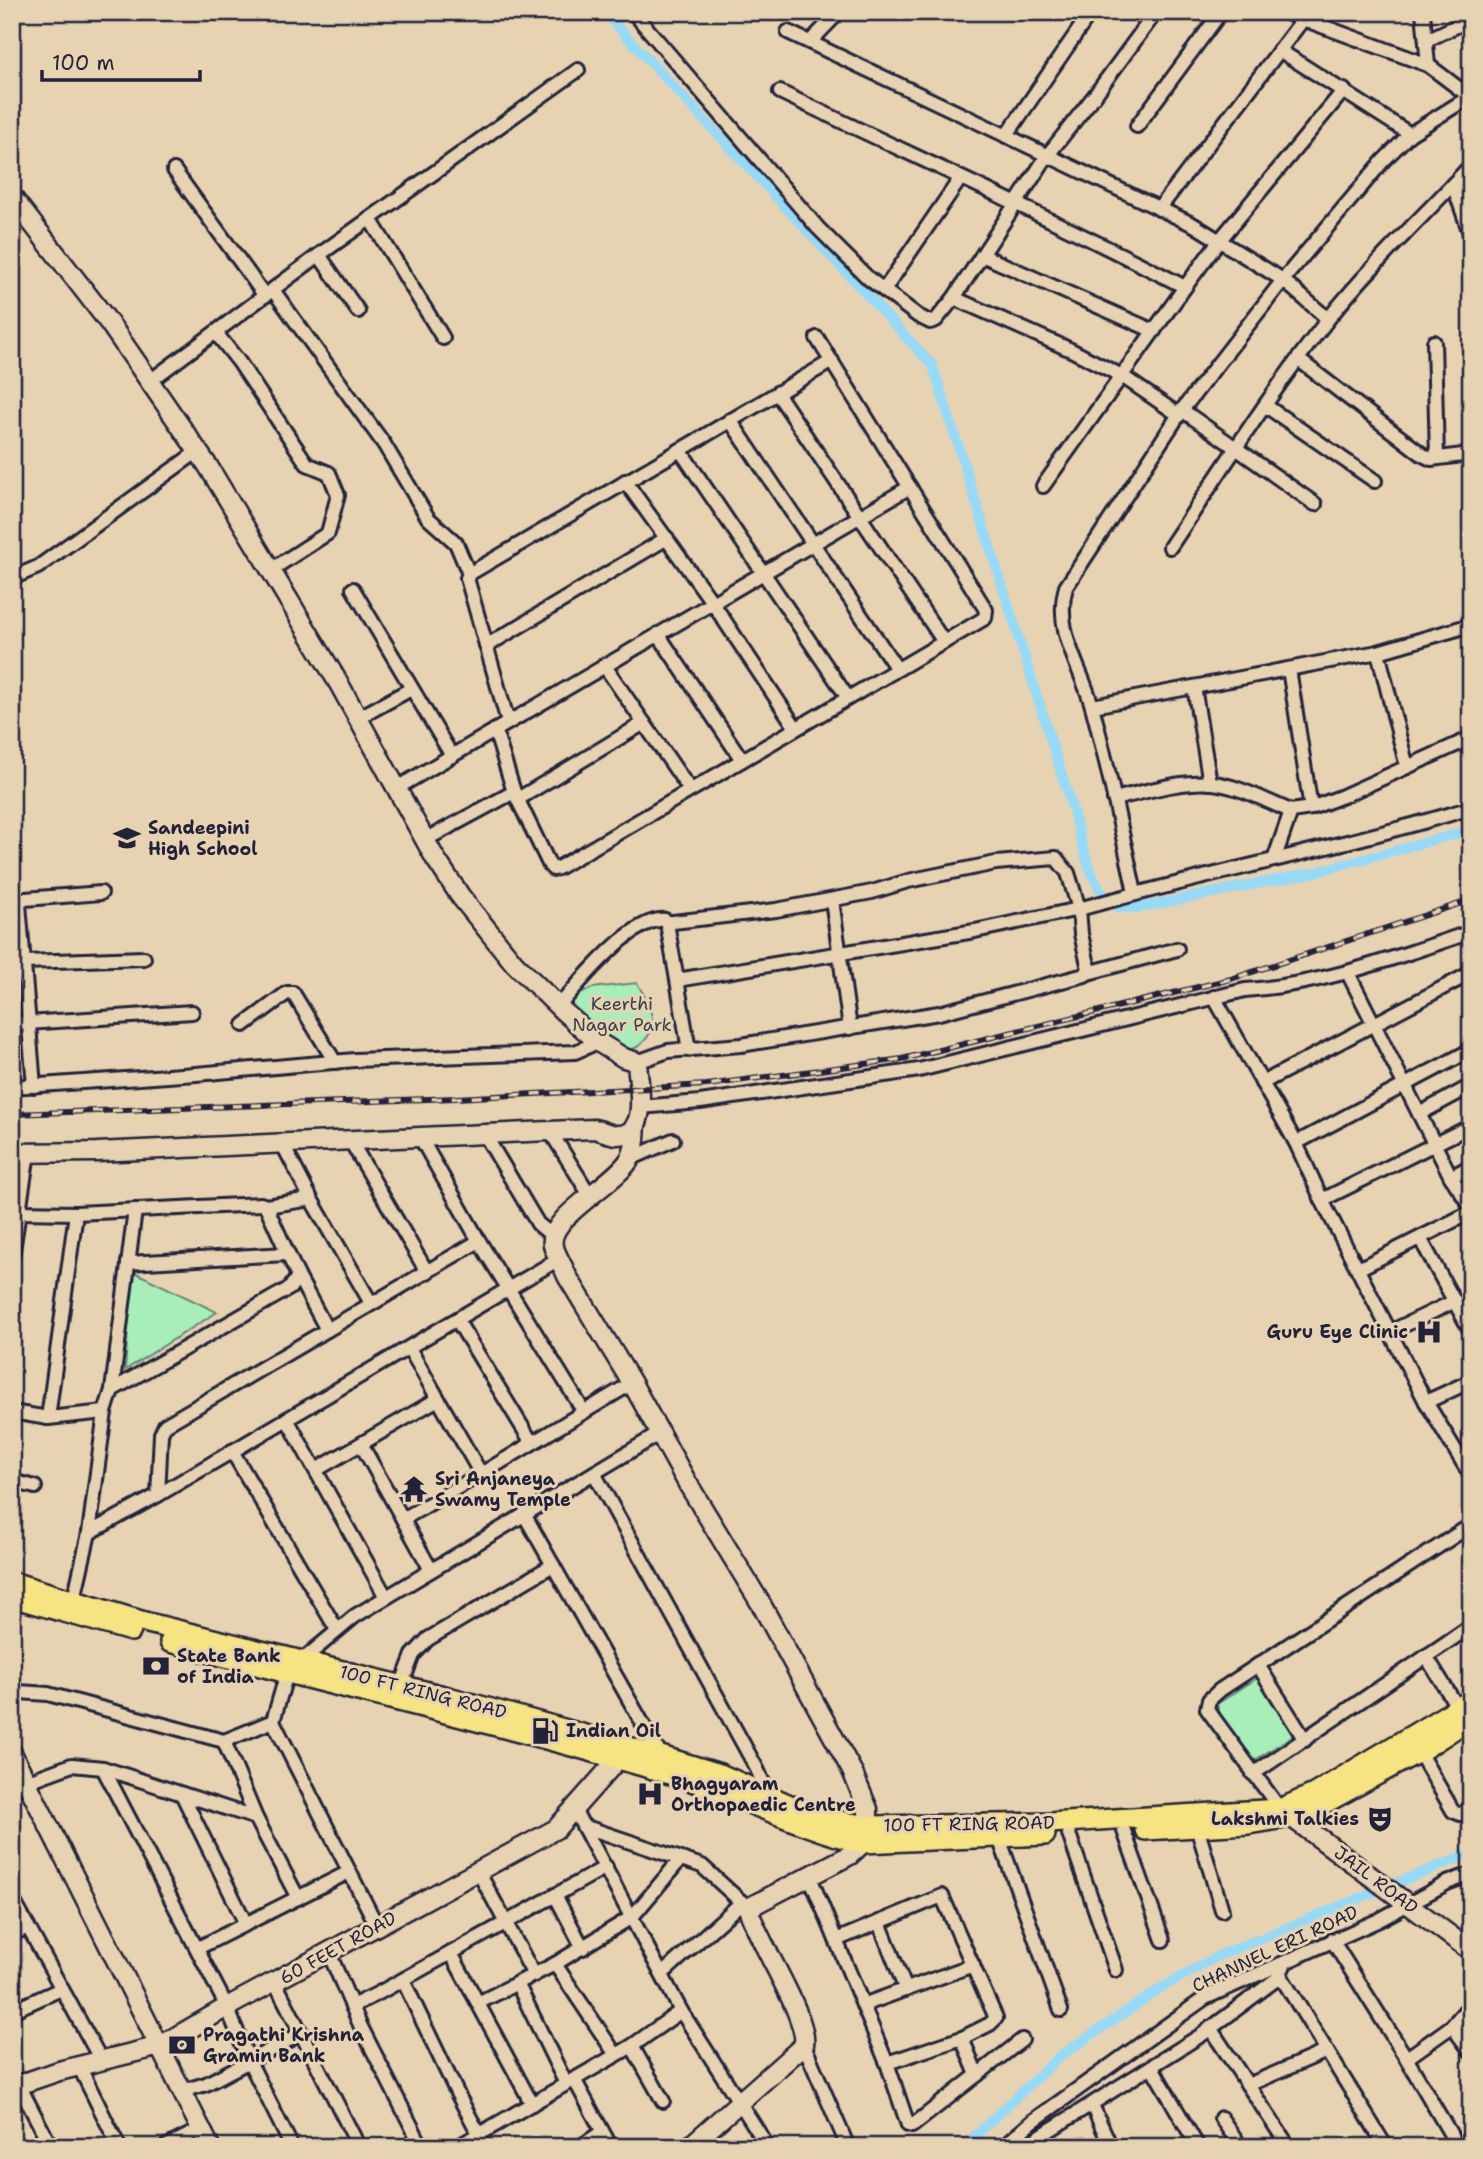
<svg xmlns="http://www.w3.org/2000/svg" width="1483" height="2159" viewBox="0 0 1483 2159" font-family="'Shantell Sans',sans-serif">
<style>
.green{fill:#a8eeb9;stroke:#65887a;stroke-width:2}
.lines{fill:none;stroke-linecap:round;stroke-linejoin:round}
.canal{stroke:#96daf8;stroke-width:10}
.street-casing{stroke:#22223b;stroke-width:18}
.secondary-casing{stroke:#22223b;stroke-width:23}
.primary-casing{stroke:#22223b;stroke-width:24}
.street{stroke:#e7d3b2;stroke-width:12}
.secondary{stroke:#e7d3b2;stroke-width:18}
.primary{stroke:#f6e381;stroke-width:19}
.rail-casing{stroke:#22223b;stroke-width:6}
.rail{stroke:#e7d3b2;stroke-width:3.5;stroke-dasharray:10;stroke-linecap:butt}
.labels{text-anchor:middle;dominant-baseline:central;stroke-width:6;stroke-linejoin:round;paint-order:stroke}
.poi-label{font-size:18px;font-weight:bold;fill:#22223b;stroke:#e7d3b2;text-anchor:start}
.park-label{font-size:18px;fill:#36414e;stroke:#e7d3b2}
.street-label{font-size:18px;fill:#22223b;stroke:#e7d3b2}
</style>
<rect width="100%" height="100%" fill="#e7d3b2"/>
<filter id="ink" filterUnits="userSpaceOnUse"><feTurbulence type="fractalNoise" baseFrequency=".0143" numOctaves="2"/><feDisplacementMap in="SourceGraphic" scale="14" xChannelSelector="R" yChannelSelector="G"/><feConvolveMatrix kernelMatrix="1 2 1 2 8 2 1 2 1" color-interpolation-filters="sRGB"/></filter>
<g filter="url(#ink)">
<g class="green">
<path d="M637,983c11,18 25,43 5,60 -4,4 -10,7 -15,6 -18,-2 -47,-35 -61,-47l26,-14z"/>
<path d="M132,1271l85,41 -92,58z"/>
<path d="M1259,1677l36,57 -41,27 -34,-47 -3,-10z"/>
</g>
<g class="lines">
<g class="canal">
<path d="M604,12l329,354 140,444c6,24 19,85 43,96 6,3 16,1 22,2l174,-35 159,-43"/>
<path d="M963,2147l97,-91 103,-69 57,-32 251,-102"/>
</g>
<defs>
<g id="street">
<path d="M633,12l185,216 50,50 50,38 12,6 6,-2 18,-22 93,-142 48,-61 61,-83"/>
<path d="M1284,12l144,53 37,28 6,11"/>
<path d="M1423,12l5,53"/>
<path d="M788,32l406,193 89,55 45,39"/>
<path d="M1427,40l44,-21"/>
<path d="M810,42l29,-30"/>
<path d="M1279,50l131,84"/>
<path d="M780,92c135,65 272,126 405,195l34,-46 125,-151"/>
<path d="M1137,126l84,-114"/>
<path d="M1006,136l85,-124"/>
<path d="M174,170l91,126"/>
<path d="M1453,184l18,52"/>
<path d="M1159,209l145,-191"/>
<path d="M370,219l73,119"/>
<path d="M319,255l39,56"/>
<path d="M984,256l170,75"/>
<path d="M273,290l111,154 44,74 28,25 13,31"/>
<path d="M884,290l76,-111"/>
<path d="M954,298l117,52 51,26 57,39"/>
<path d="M216,333l23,29 68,102 22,9 9,22 -10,38 -57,37"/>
<path d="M1434,342l3,116"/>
<path d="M1299,360l124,95 8,4 40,-5"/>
<path d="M150,381l169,-126 259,-185"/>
<path d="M777,393l167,249"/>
<path d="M1266,406l109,75"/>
<path d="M1182,410l133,94"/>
<path d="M730,420l167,249"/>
<path d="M680,450l168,248"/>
<path d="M625,481l87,121 84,126"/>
<path d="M1043,486l142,-199"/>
<path d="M1170,547c51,-76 102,-157 159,-229 43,-54 95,-102 142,-153"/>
<path d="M12,578l26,-11 160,-116"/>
<path d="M353,589l99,167"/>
<path d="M658,634l84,126"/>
<path d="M486,646l181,-108"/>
<path d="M1378,652l29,115"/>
<path d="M604,665l86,125"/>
<path d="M1289,669l22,139"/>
<path d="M1194,687l16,96"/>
<path d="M1093,706l285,-54 93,-27"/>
<path d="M358,718l53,-29"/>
<path d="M508,722l-41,-144 2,-4 363,-213"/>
<path d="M495,730l19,62 36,74 3,3 5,-1 427,-250 1,-8 -169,-272"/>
<path d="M397,788l513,-301"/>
<path d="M518,799l126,-76"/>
<path d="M1114,799c31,-7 67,-19 99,-16 26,3 53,18 78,28l20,-3 32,-12 128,-58"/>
<path d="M425,840l89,-48"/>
<path d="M1274,860l17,-49"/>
<path d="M1135,893c-13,-61 -26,-123 -42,-183 -10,-41 -40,-78 -27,-123l116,-177 101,-130 100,-119 27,-27 61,-38"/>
<path d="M832,900l18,128"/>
<path d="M24,962l120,-4"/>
<path d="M1088,973l89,-24"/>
<path d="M1348,973l103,204 20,30"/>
<path d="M677,980l-9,-51 1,-6 4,-1 103,-12 96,-18 36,-11 88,-18 60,-5 12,15 11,36 -104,22 -298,49 12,70"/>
<path d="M1214,997l82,146 26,57 104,202 45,74"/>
<path d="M558,1007c20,-23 75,-91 107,-87l4,3"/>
<path d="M12,1024l180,-12"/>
<path d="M244,1025l43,-32h6l42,69"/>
<path d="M637,1062l31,-11 73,-6 198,-32 146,-38 4,-6 -8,-35 -2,-25c130,-36 263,-62 392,-101"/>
<path d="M1262,1083l209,-110"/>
<path d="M34,1086l-15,-182 6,-5 76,-6"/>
<path d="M12,1087l184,-13 159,-14 220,-8 23,-10"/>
<path d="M640,1107l60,-5 219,-32 326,-80c79,-5 151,-33 226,-58"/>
<path d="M1419,1114l52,-28"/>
<path d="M550,1131l41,66"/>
<path d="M485,1135l53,89 16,13"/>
<path d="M420,1137l59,104 105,171"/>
<path d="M350,1140l77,132"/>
<path d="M282,1143l29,56 60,104"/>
<path d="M1296,1143l175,-93"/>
<path d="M630,1159l43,-19"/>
<path d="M1451,1177l20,-11"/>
<path d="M1322,1200l149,-74"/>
<path d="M266,1206l45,-7"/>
<path d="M19,1212l57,1"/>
<path d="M1420,1238l51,94"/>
<path d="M12,1257l16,-104"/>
<path d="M128,1263l159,-9"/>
<path d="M1358,1269l113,-57"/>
<path d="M298,1276l29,54"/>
<path d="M457,1320l75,123"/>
<path d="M1390,1332l65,-31"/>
<path d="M409,1348l72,126"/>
<path d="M112,1390l23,-180"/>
<path d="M1426,1402l45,-21"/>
<path d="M12,1412l36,6 28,-205 185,-9 5,2 32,70 -8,12 -178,102 -7,22 -16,121 -15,66"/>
<path d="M48,1418l57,-6"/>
<path d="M287,1419l99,178"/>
<path d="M361,1444l70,126"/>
<path d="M232,1451l105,179"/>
<path d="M316,1470l122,-71"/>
<path d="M594,1473l163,296 12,27"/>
<path d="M12,1481l23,6"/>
<path d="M158,1495l3,-61 4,-9 314,-184"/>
<path d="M524,1514l137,242"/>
<path d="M403,1519l78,-45 151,-91"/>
<path d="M89,1533l69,-38 401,-236"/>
<path d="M1426,1656l32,52"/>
<path d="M1258,1665l47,75"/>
<path d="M401,1686l12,-31 15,-16 125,-74"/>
<path d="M12,1694l7,-2 29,2 176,47 49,-20"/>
<path d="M224,1741l32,77 42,80"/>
<path d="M1419,1752l34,59 7,3 11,-5"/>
<path d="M103,1768l124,239 22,54 43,86"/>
<path d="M1253,1774l218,-148"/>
<path d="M12,1787l60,-22 31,3 153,50"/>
<path d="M182,1794l64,130"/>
<path d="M574,1809l107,202 87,136"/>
<path d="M1280,1809l-73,-100 2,-9 11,-10 251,-165"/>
<path d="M583,1826l119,40 46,42"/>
<path d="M1197,1827l25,83"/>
<path d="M1124,1831l39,109"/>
<path d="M1069,1834l47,136"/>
<path d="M999,1838l62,172"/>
<path d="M478,1871l56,104"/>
<path d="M810,1877l76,184 1,2 21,62 4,1 65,-51 -15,-37 -75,25"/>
<path d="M555,1895l28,53"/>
<path d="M12,1898l89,162"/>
<path d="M879,1922l27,68"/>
<path d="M377,1926l-104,-205 14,-48 68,-57 304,-182"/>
<path d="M12,1934l16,-7"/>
<path d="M836,1940l106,-44 54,122 -6,6 -28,14"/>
<path d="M1332,1940l73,116 53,91"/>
<path d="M198,1948l151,-76"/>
<path d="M329,1953l32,74 61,120"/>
<path d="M451,1953l81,151"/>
<path d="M555,1964l61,91"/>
<path d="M662,1974l80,-72"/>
<path d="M1280,1975l106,172"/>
<path d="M403,1980l55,115 21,39"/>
<path d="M275,1982l84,165"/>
<path d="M517,1983l49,101"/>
<path d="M478,2003l77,-39 77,-47 48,-57"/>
<path d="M1471,2004l-19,22 19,26"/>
<path d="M863,2005l110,-40"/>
<path d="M352,2006l25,-12 229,-127"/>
<path d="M12,2011l49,-22"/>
<path d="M1210,2028l79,119"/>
<path d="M804,2045l44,102"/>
<path d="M632,2046l31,55"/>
<path d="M1407,2058l45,-32"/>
<path d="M79,2066l40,81"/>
<path d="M1152,2067l46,80"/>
<path d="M977,2075l45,-35"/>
<path d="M574,2079l37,68"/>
<path d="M19,2085l32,62"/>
<path d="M1248,2085l79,-34"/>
<path d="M182,2091l24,-7 96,-51"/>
<path d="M1092,2105l19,42"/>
<path d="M1221,2118l20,29"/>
<path d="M165,2147l36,-18"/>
<path d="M457,2147l175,-101 49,-35"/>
<path d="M580,2147l22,-15"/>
<path d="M1003,2147l30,-26 172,-123 174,-78 68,-37 24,-9"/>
<path d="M1023,2147l15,-9"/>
<path d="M1040,2147l-2,-9 4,-3 161,-101 75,-56 7,-15"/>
</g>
<g id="secondary">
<path d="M12,197l98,127 98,142 130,216 97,176 26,39 53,66 49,48 35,31 26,16 13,4c1,22 14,73 -20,73 -7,0 -16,-5 -23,-6l-497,23 -85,1"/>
<path d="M636,1124c-1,11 0,23 -5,33 -13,26 -84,60 -78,88 3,10 10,21 14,31l65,107 56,101 73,120 91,167 16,38v17l-5,17 -13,12 -102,53c9,33 61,109 56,137l-115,102"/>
<path d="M12,1753l198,394"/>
<path d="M1283,1811l188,140"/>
<path d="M12,2087l47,-16 101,-25 67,-39 329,-178 70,-79"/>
</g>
<g id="primary">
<path d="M12,1582l136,41 300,74 213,59 59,18 81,36 39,11 28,5 181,-3 231,-14 34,-15 157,-94"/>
<path d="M12,1597l119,34"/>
<path d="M170,1642c167,46 337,83 503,133 64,19 124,53 190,68l182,-8"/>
<path d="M1145,1830l104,-6 42,-7 25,-9 103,-56 52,-34"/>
</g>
</defs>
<use href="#street" class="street-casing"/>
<use href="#secondary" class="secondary-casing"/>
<use href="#primary" class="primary-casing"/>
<use href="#street" class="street"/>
<use href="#secondary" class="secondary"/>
<use href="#primary" class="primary"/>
<defs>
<path id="rail" d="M12,1114l444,-16 251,-13 195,-26 329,-80 240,-79"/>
</defs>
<use href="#rail" class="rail-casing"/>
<use href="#rail" class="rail"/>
</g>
</g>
<defs>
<symbol id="school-bare" viewBox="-9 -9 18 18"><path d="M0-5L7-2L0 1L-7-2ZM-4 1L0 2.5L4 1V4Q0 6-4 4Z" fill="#22223b" stroke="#e7d3b2" stroke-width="2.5" paint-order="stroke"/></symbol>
<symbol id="hospital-bare" viewBox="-9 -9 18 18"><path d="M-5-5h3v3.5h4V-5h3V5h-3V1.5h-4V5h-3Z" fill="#22223b" stroke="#e7d3b2" stroke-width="2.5" paint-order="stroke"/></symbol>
<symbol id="temple-bare" viewBox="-9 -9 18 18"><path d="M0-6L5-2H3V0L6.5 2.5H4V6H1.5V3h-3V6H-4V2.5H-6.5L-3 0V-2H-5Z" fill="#22223b" stroke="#e7d3b2" stroke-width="2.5" paint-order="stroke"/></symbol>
<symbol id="bank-bare" viewBox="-9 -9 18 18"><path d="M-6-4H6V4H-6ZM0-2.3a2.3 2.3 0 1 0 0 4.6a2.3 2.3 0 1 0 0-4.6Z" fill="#22223b" stroke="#e7d3b2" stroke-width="2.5" paint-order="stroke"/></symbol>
<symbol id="fuel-bare" viewBox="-9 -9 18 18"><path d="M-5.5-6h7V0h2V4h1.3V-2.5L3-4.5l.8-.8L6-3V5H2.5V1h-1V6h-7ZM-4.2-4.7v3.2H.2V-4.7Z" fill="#22223b" stroke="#e7d3b2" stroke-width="2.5" paint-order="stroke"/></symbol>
<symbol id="theatre-bare" viewBox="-9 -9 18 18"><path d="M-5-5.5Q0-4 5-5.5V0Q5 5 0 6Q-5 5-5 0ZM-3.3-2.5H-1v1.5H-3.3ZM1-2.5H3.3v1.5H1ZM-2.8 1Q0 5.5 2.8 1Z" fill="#22223b" stroke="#e7d3b2" stroke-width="2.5" paint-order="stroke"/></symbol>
</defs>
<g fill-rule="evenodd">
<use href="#school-bare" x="108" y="819" width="38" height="38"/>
<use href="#hospital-bare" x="1410" y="1313" width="38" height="38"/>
<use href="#temple-bare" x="395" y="1470" width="38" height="38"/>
<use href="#bank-bare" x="137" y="1647" width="38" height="38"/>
<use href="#fuel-bare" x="526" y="1712" width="38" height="38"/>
<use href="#hospital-bare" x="631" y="1775" width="38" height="38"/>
<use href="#theatre-bare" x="1361" y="1800" width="38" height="38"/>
<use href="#bank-bare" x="163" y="2026" width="38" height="38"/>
</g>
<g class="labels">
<g class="poi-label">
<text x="148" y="828">Sandeepini<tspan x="148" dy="21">High School</tspan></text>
<text x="1408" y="1332" text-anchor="end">Guru Eye Clinic</text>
<text x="435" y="1479">Sri Anjaneya<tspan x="435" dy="21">Swamy Temple</tspan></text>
<text x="177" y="1656">State Bank<tspan x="177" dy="21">of India</tspan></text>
<text x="566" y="1731">Indian Oil</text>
<text x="671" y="1784">Bhagyaram<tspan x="671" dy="21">Orthopaedic Centre</tspan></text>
<text x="1359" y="1819" text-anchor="end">Lakshmi Talkies</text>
<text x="203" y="2035">Pragathi Krishna<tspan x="203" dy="21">Gramin Bank</tspan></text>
</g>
<g class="park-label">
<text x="622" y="1004">Keerthi<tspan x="622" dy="21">Nagar Park</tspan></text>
</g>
<g class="street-label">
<text transform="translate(423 1692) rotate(14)">100 FT RING ROAD</text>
<text transform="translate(969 1824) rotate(-1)">100 FT RING ROAD</text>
<text transform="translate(1376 1880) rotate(37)">JAIL ROAD</text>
<text transform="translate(338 1948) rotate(-29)">60 FEET ROAD</text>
<text transform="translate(1275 1949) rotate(-25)">CHANNEL ERI ROAD</text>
</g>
</g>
<rect width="1483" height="2159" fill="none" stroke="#e7d3b2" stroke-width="42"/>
<rect x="21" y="21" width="1441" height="2117" fill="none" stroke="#22223b" stroke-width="2.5" filter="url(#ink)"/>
<path d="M42 70v10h158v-10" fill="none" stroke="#22223b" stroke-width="3.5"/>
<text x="52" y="70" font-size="21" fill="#22223b" stroke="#e7d3b2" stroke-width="5" paint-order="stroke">100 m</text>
</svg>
